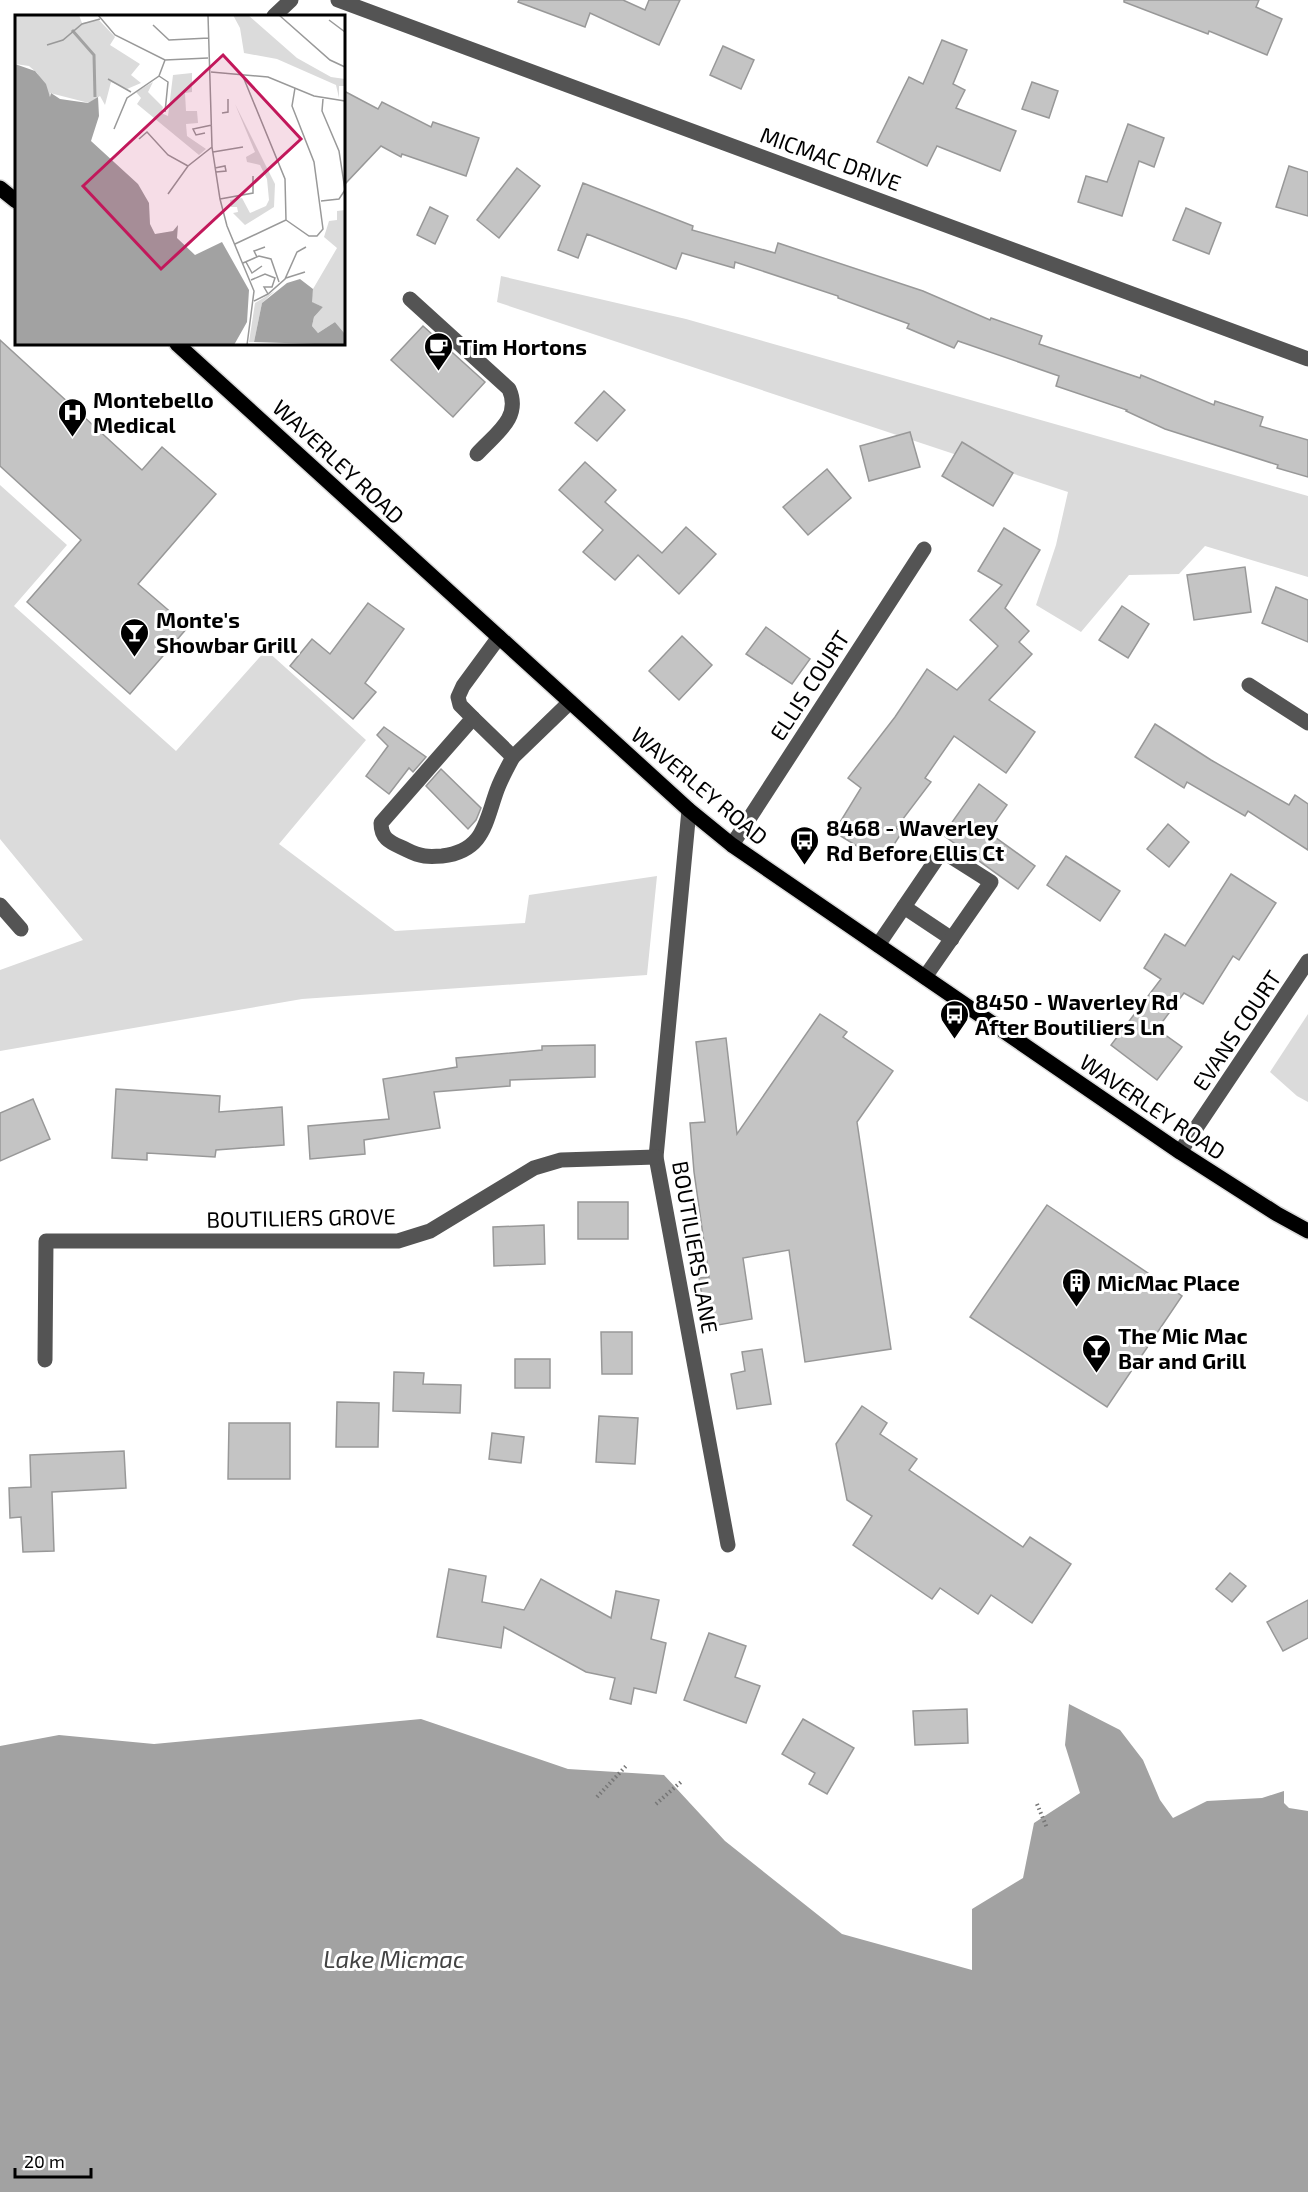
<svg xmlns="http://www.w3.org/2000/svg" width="1308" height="2192" viewBox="0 0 1308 2192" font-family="'Exo 2',sans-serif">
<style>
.green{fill:#dbdbdb}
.water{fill:#a2a2a2}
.pier{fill:#fff}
.building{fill:#c4c4c4;stroke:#989898;stroke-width:1.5}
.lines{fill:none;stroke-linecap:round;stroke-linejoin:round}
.major-casing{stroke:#dbdbdb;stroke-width:18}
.path{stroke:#767676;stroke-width:4;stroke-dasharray:1.5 3;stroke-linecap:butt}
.minor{stroke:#545454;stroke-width:15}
.major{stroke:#000;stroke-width:15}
.labels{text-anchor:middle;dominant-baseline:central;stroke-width:6;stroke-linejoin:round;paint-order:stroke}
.street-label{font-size:22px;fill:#000;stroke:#fff}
.poi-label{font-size:22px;font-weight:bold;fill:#000;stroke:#fff;text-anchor:start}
.water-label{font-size:24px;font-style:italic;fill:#434343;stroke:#fff}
.inset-river{fill:none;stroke:#a2a2a2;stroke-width:3}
.inset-road{fill:none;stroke:#999;stroke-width:1.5}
.view{fill:#c2185b;fill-opacity:0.15;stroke:#c2185b;stroke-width:3}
.inset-edge{fill:none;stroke:#000;stroke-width:3}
</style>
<rect width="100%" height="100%" fill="#fff"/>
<g class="green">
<path d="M501,276l185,43 622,177v81l-103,-31 -26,28 -50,1 -48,57 -45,-27 20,-60 12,-53 -571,-190z"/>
<path d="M0,485l67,60 -53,61 162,145 90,-101 100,90 -87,104 116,87 130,-8 4,-28 128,-19 -10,99 -345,24 -302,52v-81l83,-30 -83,-101z"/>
<path d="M1308,1014v88l-11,-6 -27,-24z"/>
</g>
<path class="water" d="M1069,1704l51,26 23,30 17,40 13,18 34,-17 55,-3 25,-8 21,3v399h-1308v-446l59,-11 95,9 267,-25 147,50 96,6 61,66 117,93 130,36v-61l51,-31 11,-55 46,-30 -15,-48z"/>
<path class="pier" d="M1284,1788l24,4v19l-19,-3 -5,-5z"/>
<g class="building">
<path d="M519,0h104l22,10 4,-10h31l-21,45 -69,-32 -5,14 -67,-25z"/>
<path d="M1124,0h135l-3,7 26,12 -15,36 -58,-24 -1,3 -84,-32z"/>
<path d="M942,40l25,10 -14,34 12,6 -9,18 60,23 -16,40 -63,-25 -10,20 -50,-24 32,-65 14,7z"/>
<path d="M723,46l31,14 -13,29 -31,-14z"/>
<path d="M1032,82l26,9 -9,27 -27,-9z"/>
<path d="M344,91l34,18 4,-7 49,25 2,-5 46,16 -13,38 -64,-22 -1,3 -20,-11 -37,39z"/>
<path d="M1128,124l36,14 -10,29 -15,-6 -17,55 -44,-14 8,-26 21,6z"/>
<path d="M1289,166l19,6v44l-32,-9z"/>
<path d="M517,168l23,18 -41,52 -22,-18z"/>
<path d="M583,183l110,43 -1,4 83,23 3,-10 145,48 67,29 1,-2 51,18 -3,8 101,34 1,-3 73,30 1,-4 48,16 -3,9 48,14v37l-31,-9 1,-3 -113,-36 -39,-18 1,-1 -71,-24 3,-10 -101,-35 -4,7 -47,-20 2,-4 -71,-26v-2l-103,-34 -1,6 -52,-15 -6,16 -89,-35 -9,24 -20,-8z"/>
<path d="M430,207l18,9 -13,28 -18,-9z"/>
<path d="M1186,208l35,15 -12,31 -36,-14z"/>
<path d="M423,326l62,56 -32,35 -62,-57z"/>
<path d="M0,340l142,130 20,-23 54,47 -78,90 50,43 -58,67 -103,-92 54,-62 -81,-74z"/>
<path d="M604,391l21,19 -28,31 -22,-18z"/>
<path d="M910,432l10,35 -51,14 -9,-35z"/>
<path d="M962,442l51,31 -20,33 -51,-30z"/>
<path d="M585,462l31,28 -11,12 57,51 24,-26 30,27 -37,40 -41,-39 -23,25 -32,-28 20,-22 -44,-40z"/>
<path d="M827,469l24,29 -43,37 -25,-28z"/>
<path d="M1004,528l36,22 -35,58 24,23 -10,11 13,12 -43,46 46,32 -29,41 -52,-37 -29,42 6,4 -35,46 6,4 -19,30 -49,-30 27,-44 -13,-10 47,-61 32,-48 30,21 41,-44 -28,-26 32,-35 -24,-14z"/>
<path d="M1245,567l6,45 -57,8 -7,-45z"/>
<path d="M1276,587l32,13v42l-46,-19z"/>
<path d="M368,603l36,26 -39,54 11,9 -23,27 -63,-53 22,-27 18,15z"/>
<path d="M1122,606l27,18 -21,34 -29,-18z"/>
<path d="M766,627l44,32 -18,25 -46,-30z"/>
<path d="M682,636l30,29 -33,35 -30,-29z"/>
<path d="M1155,724l56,36 78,45 6,-10 13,9v46l-60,-39 -3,5 -58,-34 -3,6 -49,-31z"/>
<path d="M384,727l42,30 -13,15 -4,-4 -20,26 -23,-18 22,-30 -11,-11z"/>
<path d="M441,769l40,39 -5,12 -8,9 -42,-43z"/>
<path d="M979,784l28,21 -19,27 47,34 -17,23 -75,-54z"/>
<path d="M1168,824l21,18 -20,25 -22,-18z"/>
<path d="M1066,856l54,35 -20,30 -53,-36z"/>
<path d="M1231,874l45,29 -37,57 -6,-4 -30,48 -19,-11 -27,36 25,18 -25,33 -46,-35 50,-66 -17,-11 21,-34 20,12z"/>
<path d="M820,1014l27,18 -4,5 50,34 -36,51 34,227 -86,13 -16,-112 -46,8 9,61 -45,8 -8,-49 10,-1 -15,-105 -4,-49 15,-1 -9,-80 30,-4 11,96z"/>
<path d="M595,1045v32l-85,3v6l-76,6 6,36 -76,12 1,14 -55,5 -2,-33 81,-7 -6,-40 74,-12 -1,-9 86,-8v-4z"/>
<path d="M116,1089l104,7 -1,16 63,-5 2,38 -68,5 -1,7 -68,-4v7l-35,-2z"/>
<path d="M33,1099l17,40 -50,22v-48z"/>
<rect x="578" y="1202" width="50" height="37"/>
<path d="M1047,1205l135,91 -75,111 -137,-90z"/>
<path d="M544,1225l1,39 -51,2 -1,-39z"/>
<path d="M601,1332h31v42h-30z"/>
<path d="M762,1349l9,55 -34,5 -6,-35 14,-3 -3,-19z"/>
<rect x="515" y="1359" width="35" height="29"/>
<path d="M394,1372l30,1 -1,11 38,1 -1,28 -67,-2z"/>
<path d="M337,1402l42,1 -1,44h-42z"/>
<path d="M862,1406l25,17 -7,11 37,25 -8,11 114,77 7,-10 41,27 -39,59 -41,-28 -13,19 -38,-26 -8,11 -79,-54 19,-29 -25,-16 -11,-56z"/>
<path d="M599,1416l39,2 -3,46 -39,-2z"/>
<path d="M229,1423h61v56h-62z"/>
<path d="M492,1433l32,4 -3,26 -32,-4z"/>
<path d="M124,1451l2,37 -74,4 2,59 -31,1 -2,-35 -11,1 -1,-30 22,-1 -1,-32z"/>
<path d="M449,1569l37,7 -4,26 42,8 17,-31 70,39 5,-27 43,9 -8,39 15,4 -10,50 -22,-5 -3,16 -21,-5 5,-21 -29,-6 -82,-45 -3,21 -64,-11z"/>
<path d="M1230,1573l16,13 -14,16 -16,-13z"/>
<path d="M1308,1600v38l-25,13 -16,-29z"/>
<path d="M709,1633l37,13 -11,31 25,9 -14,37 -62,-23z"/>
<path d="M967,1709l1,34 -53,2 -2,-34z"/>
<path d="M803,1719l51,29 -27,46 -18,-10 6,-11 -33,-19z"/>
</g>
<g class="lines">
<defs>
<g id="major">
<path d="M0,188l16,13"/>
<path d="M177,344l512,466 43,35 448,307 97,62 31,17"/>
</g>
</defs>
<use href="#major" class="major-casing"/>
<g class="path">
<path d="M597,1797l30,-32"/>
<path d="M656,1804l26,-23"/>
<path d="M1037,1804l10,24"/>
</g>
<g class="minor">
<path d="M338,0l970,359"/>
<path d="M274,16l17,-16"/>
<path d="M410,299l99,90c13,29 -14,45 -32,65"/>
<path d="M499,637l-36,49 -5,11 2,8 13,13 -92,105c0,18 12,20 26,27 14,7 21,7 35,6 42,-5 43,-33 55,-66 4,-11 10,-22 16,-33"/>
<path d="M1249,685l59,38"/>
<path d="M473,718l40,39 57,-55"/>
<path d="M689,810l-33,347 72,388"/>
<path d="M732,845l192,-296"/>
<path d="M0,905l21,24"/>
<path d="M904,907l48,32"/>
<path d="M878,945l64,-94 49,31 -66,95"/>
<path d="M1180,1152l128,-191"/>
<path d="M45,1360l1,-119h352l32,-10 104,-63 27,-8 95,-3"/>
</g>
<use href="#major" class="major"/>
</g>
<defs>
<symbol id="cafe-pin" viewBox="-11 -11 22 30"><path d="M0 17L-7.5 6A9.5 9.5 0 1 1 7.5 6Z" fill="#000" stroke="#fff"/><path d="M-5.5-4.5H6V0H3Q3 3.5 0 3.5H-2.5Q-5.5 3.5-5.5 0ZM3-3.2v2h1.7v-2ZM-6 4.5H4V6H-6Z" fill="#fff"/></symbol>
<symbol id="hospital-pin" viewBox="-11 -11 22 30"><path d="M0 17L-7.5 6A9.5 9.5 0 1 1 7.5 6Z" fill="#000" stroke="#fff"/><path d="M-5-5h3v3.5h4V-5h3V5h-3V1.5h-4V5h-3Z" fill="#fff"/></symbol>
<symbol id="bar-pin" viewBox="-11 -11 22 30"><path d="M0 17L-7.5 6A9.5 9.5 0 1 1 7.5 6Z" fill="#000" stroke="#fff"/><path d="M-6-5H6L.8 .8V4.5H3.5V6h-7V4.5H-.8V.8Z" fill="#fff"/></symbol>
<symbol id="bus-pin" viewBox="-11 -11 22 30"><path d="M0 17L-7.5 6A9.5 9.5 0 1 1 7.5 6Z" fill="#000" stroke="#fff"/><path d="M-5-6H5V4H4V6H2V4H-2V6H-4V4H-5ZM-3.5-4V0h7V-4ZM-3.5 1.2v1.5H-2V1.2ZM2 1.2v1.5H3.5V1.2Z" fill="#fff"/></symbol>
<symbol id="building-pin" viewBox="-11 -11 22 30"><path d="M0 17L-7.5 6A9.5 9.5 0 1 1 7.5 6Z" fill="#000" stroke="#fff"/><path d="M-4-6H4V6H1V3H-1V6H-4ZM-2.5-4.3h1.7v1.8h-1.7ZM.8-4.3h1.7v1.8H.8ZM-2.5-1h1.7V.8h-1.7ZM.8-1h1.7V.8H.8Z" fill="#fff"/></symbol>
</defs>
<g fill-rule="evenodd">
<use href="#cafe-pin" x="422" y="330" width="33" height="45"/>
<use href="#hospital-pin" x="56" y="396" width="33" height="45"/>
<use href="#bar-pin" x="118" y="616" width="33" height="45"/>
<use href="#bus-pin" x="788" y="824" width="33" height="45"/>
<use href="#bus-pin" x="938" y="998" width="33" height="45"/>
<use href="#building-pin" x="1060" y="1266" width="33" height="45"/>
<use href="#bar-pin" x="1080" y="1332" width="33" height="45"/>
</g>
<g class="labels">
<g class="street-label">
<text transform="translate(831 158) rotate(20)">MICMAC DRIVE</text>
<text transform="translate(339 461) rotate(43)">WAVERLEY ROAD</text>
<text transform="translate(809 685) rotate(-57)">ELLIS COURT</text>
<text transform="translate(700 785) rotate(40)">WAVERLEY ROAD</text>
<text transform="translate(1236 1030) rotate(-56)">EVANS COURT</text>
<text transform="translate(1153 1106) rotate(34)">WAVERLEY ROAD</text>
<text transform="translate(301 1217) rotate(-1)">BOUTILIERS GROVE</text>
<text transform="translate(696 1247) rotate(80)">BOUTILIERS LANE</text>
</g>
<g class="poi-label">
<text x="459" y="346">Tim Hortons</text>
<text x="93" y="399">Montebello<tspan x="93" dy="25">Medical</tspan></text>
<text x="156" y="619">Monte's<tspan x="156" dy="25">Showbar Grill</tspan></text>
<text x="826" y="827">8468 - Waverley<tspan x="826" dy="25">Rd Before Ellis Ct</tspan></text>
<text x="975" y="1001">8450 - Waverley Rd<tspan x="975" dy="25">After Boutiliers Ln</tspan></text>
<text x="1097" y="1282">MicMac Place</text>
<text x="1118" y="1335">The Mic Mac<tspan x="1118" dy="25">Bar and Grill</tspan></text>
</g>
<g class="water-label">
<text x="394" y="1958">Lake Micmac</text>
</g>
</g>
<g transform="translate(15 15)">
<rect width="330" height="330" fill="#fff"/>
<path d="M0,0h64l3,8 17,-3 16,17 -5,8 30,19 -9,11 10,8 -14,6 -16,-7 -6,23 -5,-9 -11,7 -39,-10 1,5 -14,-25 -8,-7 -14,-2zM218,0h15l49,43 34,19 14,2v7h-6v12l-3,-13 -59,-26 -33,-6 -4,-25zM177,58v19l-7,1 1,18h11l1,12 -12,1 1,12 19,13 -7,6 -62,-51 4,-6 -5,-6 17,-10 -5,10 15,15 -2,6 7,3 5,-41zM220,89l40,80 -1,23 -29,18 -12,-12 5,-1 -1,-5h-6l-1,-7 12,-2 8,15 16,-7 3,-6 -2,-21 -7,-14 -13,-3 -1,-5 9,-5zM330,195v124l-10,-12 -17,11 -6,-7 2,-9 9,-10 -12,-5 2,-13 24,-41 -13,-11 5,-16 8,-1v-9zM260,276l-13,12 -8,39h-5l6,-39z" fill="#dbdbdb"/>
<path d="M0,49l20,7 11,13 4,13 1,-4 9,6 28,4 10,-6 1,19 -8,25 47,43 11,19 1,21 5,10 18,-3 5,-6 -1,13 18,17 27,-13 27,48 -2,32 -13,23h-219zM285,264l13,10 -1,13 11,5 -9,10 -2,9 6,7 17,-11 10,12v11l-91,-3 8,-39 25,-20z" fill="#a2a2a2"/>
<path class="inset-river" d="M57,15l22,25 1,42"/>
<path class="inset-road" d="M83,0l17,20 50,25 43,-2M193,0l4,132 8,52 7,27 27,65 -7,54M264,0l51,45 15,7M314,5l16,12M138,10l16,15 40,-2M32,30l16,-5 19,-16 18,-5M196,57l57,5 46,19 31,5M144,61l9,6 -3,30M93,64l23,13M207,98l6,-1v-13M99,114l13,-31 32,-22 6,-16M190,118l-9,2 -3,-6 19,-4M124,124l8,-7 21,23 20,11M198,137l30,-5M200,153l10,-2 1,5 -10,1M153,179l20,-28 24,-19M205,184l33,-6v-17M306,186l18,-2 6,-9 -6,-39 -17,-40 1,-12M271,205l23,16h8l6,-7 -9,-67 -22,-56 3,-18M220,229l51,-24 -1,-41 -43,-105M242,242l-3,-6 11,-4M231,247l6,11 10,-7M228,248l16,-7 12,3 8,23M271,263l19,-6M236,265l14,-6 10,4 -3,9h-8l4,7M239,286l14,-7 17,-15 12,-27 9,-5"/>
<path class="view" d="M208,40l78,84 -140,130 -78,-83z"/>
<rect width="330" height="330" class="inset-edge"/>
</g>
<path d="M15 2168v9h76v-9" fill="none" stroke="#000000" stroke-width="3"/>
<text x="24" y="2168" font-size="18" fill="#000000" stroke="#ffffff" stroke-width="4.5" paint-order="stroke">20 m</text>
</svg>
